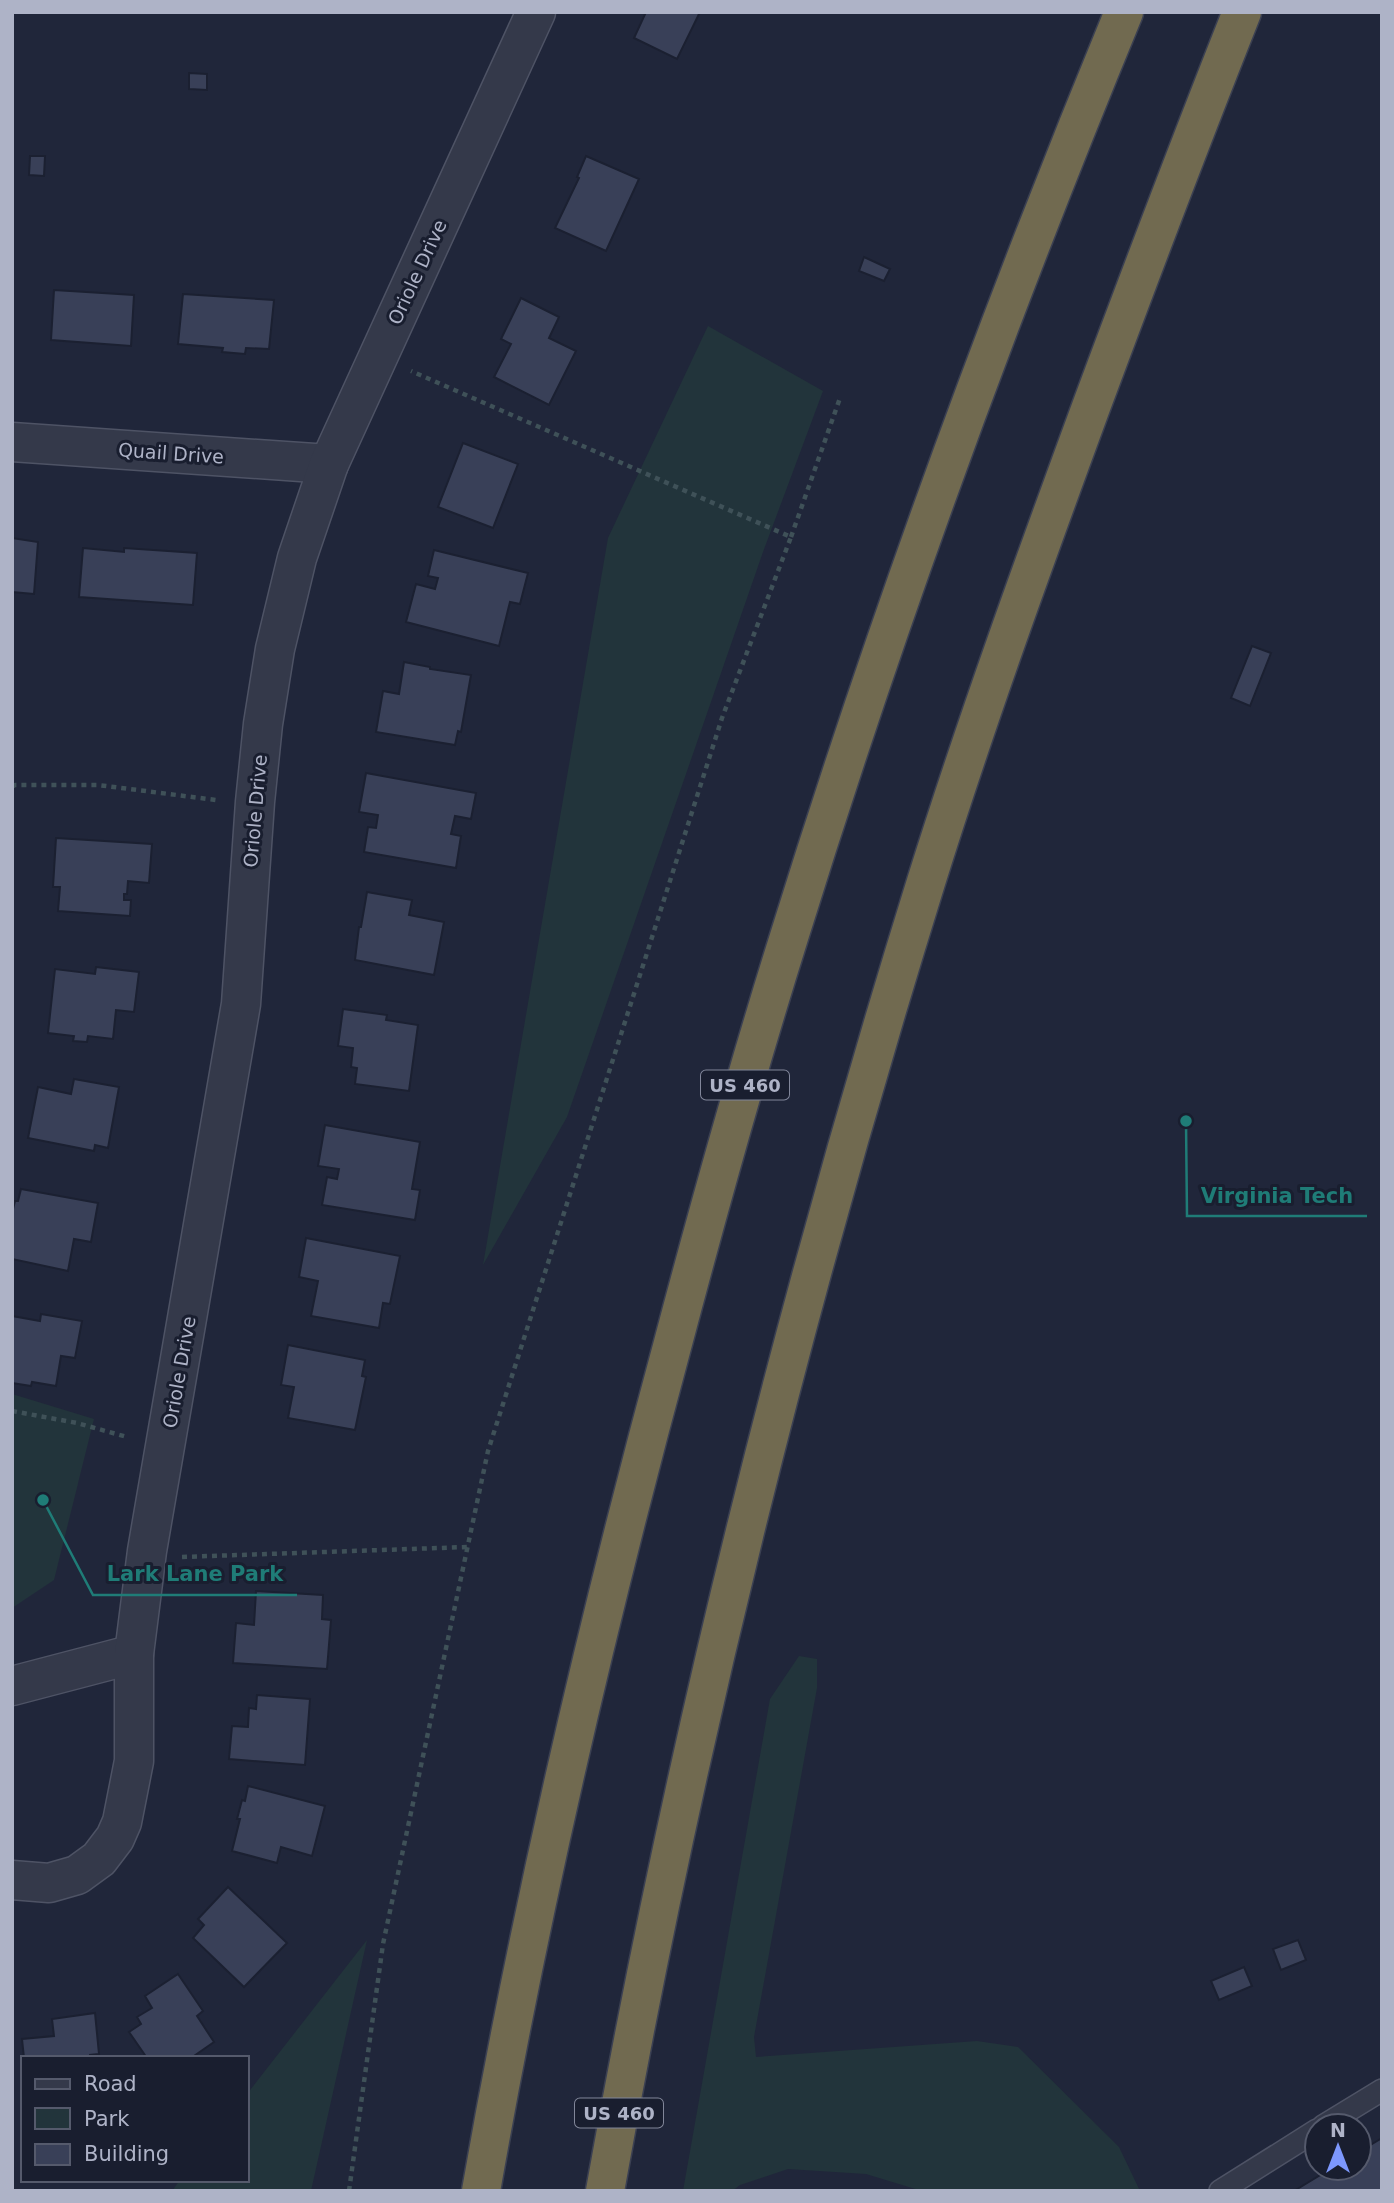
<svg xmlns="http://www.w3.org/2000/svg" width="1394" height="2203" viewBox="0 0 1394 2203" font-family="'DejaVu Sans',sans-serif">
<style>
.green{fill:#22343b}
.building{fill:#394058;stroke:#1b2031;stroke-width:2}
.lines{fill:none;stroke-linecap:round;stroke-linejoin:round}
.service-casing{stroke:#4e5365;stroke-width:24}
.minor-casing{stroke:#4e5365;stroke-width:41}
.motorway-casing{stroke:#3b4052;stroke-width:41}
.path{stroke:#3f5158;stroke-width:4.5;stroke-dasharray:5 5;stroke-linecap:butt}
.service{stroke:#34394a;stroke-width:21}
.minor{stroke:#34394a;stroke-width:38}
.motorway{stroke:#716a50;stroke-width:38}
.labels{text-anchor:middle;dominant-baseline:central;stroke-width:6;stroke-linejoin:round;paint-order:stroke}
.shield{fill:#191e2f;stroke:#818699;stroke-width:2}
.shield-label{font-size:18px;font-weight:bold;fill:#aeb3c7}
.street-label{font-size:19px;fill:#aeb3c7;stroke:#191e2f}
.leader{fill:none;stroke:#1f7c77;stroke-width:2.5}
.callout-dot{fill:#1f7c77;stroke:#191e2f;stroke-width:2.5}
.callout-label{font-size:21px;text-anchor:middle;font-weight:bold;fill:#1f7c77;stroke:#191e2f;stroke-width:6;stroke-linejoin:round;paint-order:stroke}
</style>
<rect width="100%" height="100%" fill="#20263a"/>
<g class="green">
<path d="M708,326l115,65 -60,161 -196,565 -84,148 125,-727z"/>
<path d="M12,1394l82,25 -40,161 -42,28z"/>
<path d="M799,1656l18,3v29l-63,349 2,20 221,-16 41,6 101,100 21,44h-218l-56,-17 -78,-5 -48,16 -8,6h-49l87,-492z"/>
<path d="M367,1940l-56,251h-139l8,-11h67v-86z"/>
</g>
<g class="building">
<path d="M646,12h54l-23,47 -43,-21z"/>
<path d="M189,73l18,1v16l-18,-1z"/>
<path d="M30,156h15l-1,20 -15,-1z"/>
<path d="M586,156l53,23 -33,72 -51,-23 24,-50 -2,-1z"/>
<path d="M864,257l26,12 -6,12 -25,-10z"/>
<path d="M54,290l80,5 -3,51 -80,-6z"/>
<path d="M183,294l91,6 -5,49 -23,-1 -1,6 -23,-2 1,-4 -45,-4z"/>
<path d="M521,298l38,19 -10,21 27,13 -27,54 -55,-28 17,-33 -10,-5z"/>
<path d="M463,443l55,21 -25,64 -55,-21z"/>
<path d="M12,538l26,4 -4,52 -22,-2z"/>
<path d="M83,548l41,4v-4l73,5 -4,52 -114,-8z"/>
<path d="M434,550l94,23 -8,31 -10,-2 -11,44 -93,-24 10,-38 19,5 3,-11 -10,-2z"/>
<path d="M1252,646l19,7 -21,53 -19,-8z"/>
<path d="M404,662l26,5v2l41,6 -10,57 -3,-1 -3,14 -79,-13 7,-41 16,3z"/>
<path d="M366,773l110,20 -5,26 -16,-3 -4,18 10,2 -5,32 -92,-16 4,-25 8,1 2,-13 -19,-3z"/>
<path d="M56,838l96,6 -3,39 -21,-2 -1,13h-3v6h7l-1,16 -72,-5 2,-24h-7z"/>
<path d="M367,892l45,8 -3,15 35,7 -10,53 -79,-15 4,-33h2z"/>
<path d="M96,967l43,5 -5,40 -18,-2 -3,29 -25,-3 -1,6 -14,-1 1,-5 -26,-3 7,-64 40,5z"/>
<path d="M343,1009l44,6 -1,5 32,5 -9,66 -54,-7 2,-16 -6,-1 2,-19 -15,-2z"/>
<path d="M74,1079l45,8 -11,61 -13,-3 -1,6 -66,-13 10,-51 33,7z"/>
<path d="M325,1125l95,17 -8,47 8,1 -5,30 -93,-15 5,-28 10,2 2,-10 -21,-3z"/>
<path d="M21,1189l77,14 -7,39 -17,-3 -6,32 -56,-12v-46l3,-12h3z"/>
<path d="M306,1238l94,18 -10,48 -7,-1 -4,25 -68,-12 7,-35 -19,-4z"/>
<path d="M41,1314l41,7 -7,37 -14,-2 -5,30 -24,-4 -1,4 -19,-3v-67l28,5z"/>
<path d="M288,1345l77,15 -3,16 4,1 -11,53 -67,-12 6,-31 -13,-2z"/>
<path d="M256,1591l67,4 -1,24 9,1 -4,49 -94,-6 3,-40 18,2z"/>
<path d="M257,1695l53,4 -5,66 -76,-6 3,-33 16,1 1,-19 7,1z"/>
<path d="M248,1786l77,20 -13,50 -31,-9 -4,16 -45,-12 8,-32h-3l5,-19 3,1z"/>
<path d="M228,1887l59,56 -43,44 -51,-49 11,-13 -6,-6z"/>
<path d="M1298,1940l8,20 -25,10 -8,-21z"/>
<path d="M1244,1967l8,19 -33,14 -8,-19z"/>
<path d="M178,1974l25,37 -6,5 17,26 -23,16h-44l-18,-26 12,-8 -4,-7 15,-9 -7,-12z"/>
<path d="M95,2013l4,41 -9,1v3h-66l-2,-19 32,-3 -2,-17z"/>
<path d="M1382,2138v53h-88l38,-23h27v-16z"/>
</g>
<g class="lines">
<defs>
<g id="service">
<path d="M1323,2126l59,-36"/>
<path d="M1220,2191l97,-61"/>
</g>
<g id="minor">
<path d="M12,442l317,22"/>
<path d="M12,1686l122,-32"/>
<path d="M12,1880l37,3 28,-8 22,-16 16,-21 7,-16 12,-61v-107l13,-103 94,-547 14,-202 8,-78 12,-75 22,-91 32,-94 207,-452"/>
</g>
<g id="motorway">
<path d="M481,2191c50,-286 116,-568 192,-848 36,-136 74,-272 116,-406 97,-313 210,-622 335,-925"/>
<path d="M605,2191c79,-444 187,-878 321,-1309 50,-160 107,-317 165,-475 49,-132 99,-264 151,-395"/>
</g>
</defs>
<use href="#service" class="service-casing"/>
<use href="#minor" class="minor-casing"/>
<use href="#motorway" class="motorway-casing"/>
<g class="path">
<path d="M791,537l49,-139"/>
<path d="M12,787l3,-2h83l118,15"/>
<path d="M12,1411l65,12 50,14"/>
<path d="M182,1557l285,-10"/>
<path d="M349,2191l34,-247 105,-493 234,-733 69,-181 -380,-166"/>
</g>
<use href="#service" class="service"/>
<use href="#minor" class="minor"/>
<use href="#motorway" class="motorway"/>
</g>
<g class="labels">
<g class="shield">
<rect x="701" y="1070.5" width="88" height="29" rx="5"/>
<rect x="575" y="2098.5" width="88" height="29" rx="5"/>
</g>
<g class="shield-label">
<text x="745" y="1085">US 460</text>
<text x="619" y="2113">US 460</text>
</g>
<g class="street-label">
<text transform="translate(417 272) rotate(-65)">Oriole Drive</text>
<text transform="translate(171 453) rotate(4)">Quail Drive</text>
<text transform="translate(255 811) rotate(-85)">Oriole Drive</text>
<text transform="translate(179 1372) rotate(-80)">Oriole Drive</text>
</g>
</g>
<path class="leader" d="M1186 1121L1187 1216H1367M43 1500L93 1595H297"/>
<g class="callout-dot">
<circle cx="1186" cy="1121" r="7"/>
<circle cx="43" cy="1500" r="7"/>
</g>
<g class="callout-label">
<text x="1277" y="1203">Virginia Tech</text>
<text x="195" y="1581">Lark Lane Park</text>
</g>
<rect width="1394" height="2203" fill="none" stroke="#aeb3c7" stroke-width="28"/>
<rect x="21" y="2056" width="228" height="126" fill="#191e2f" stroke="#555a6c" stroke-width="2"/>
<rect x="35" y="2079" width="35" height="10" fill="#34394a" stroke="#555a6c" stroke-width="2"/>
<text x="84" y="2091" font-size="21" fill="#aeb3c7">Road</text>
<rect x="35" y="2108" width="35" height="21" fill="#22343b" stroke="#555a6c" stroke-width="2"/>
<text x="84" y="2126" font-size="21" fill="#aeb3c7">Park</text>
<rect x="35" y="2144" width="35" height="21" fill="#394058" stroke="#555a6c" stroke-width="2"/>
<text x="84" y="2161" font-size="21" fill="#aeb3c7">Building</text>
<g transform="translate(1338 2147)"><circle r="33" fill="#191e2f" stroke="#555a6c" stroke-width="2"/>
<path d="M0-5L12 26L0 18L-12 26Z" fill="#7d98fd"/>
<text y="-10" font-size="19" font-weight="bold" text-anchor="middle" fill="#aeb3c7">N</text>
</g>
</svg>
